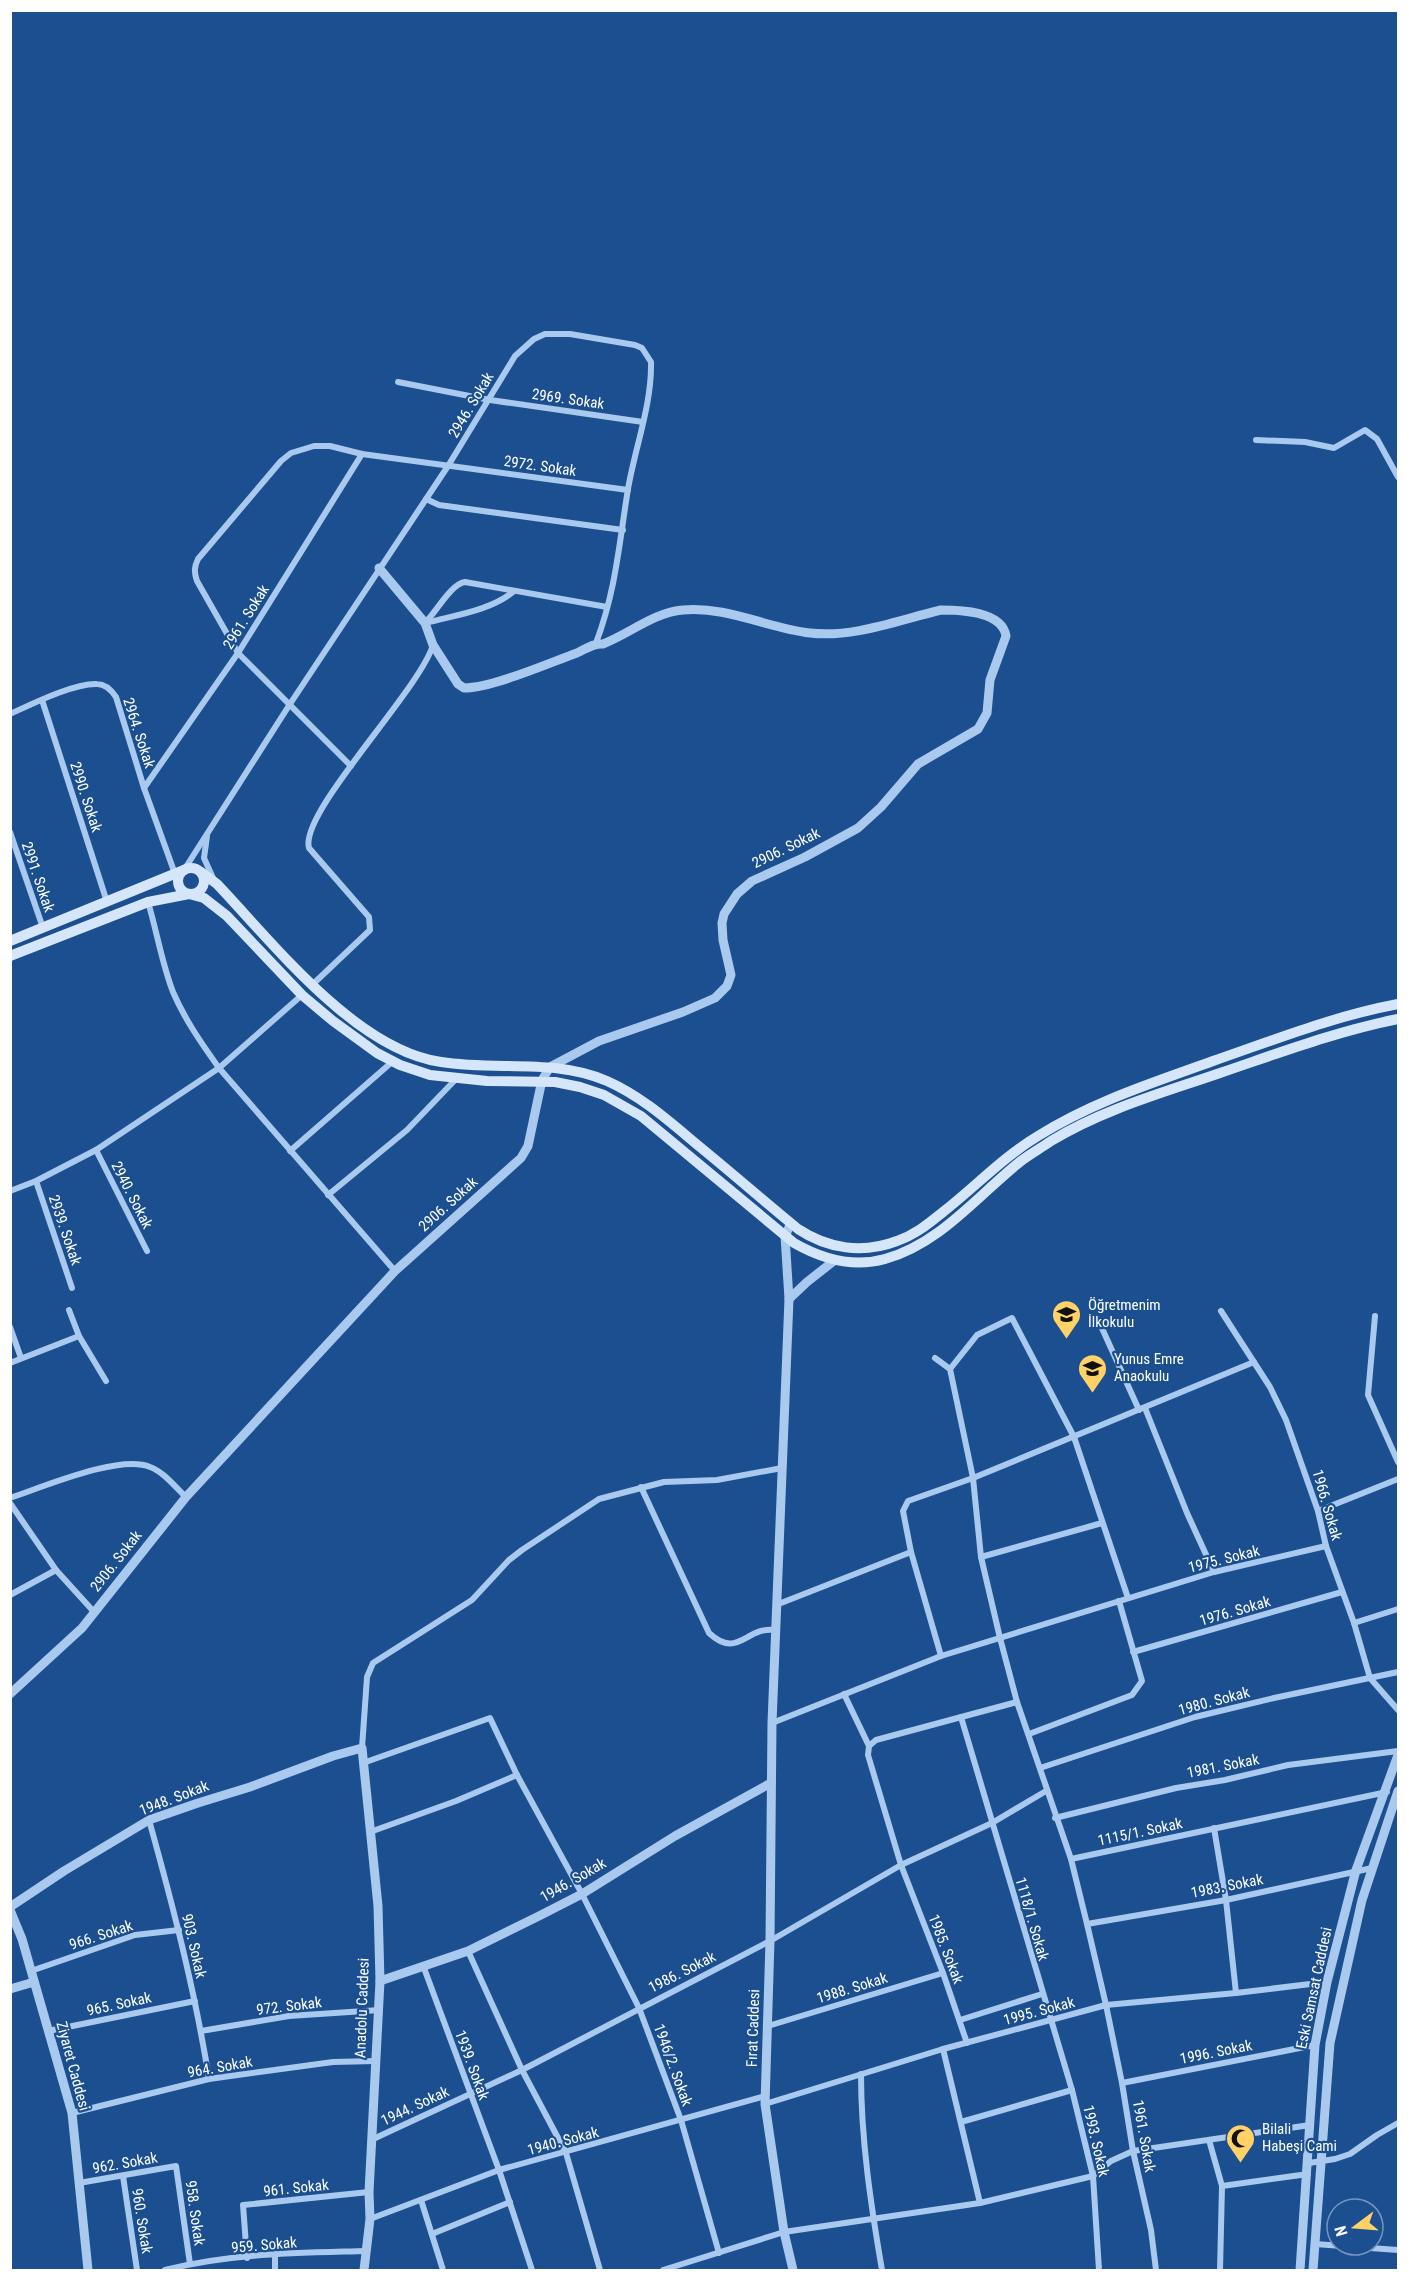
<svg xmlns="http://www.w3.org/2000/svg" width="1409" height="2281" viewBox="0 0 1409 2281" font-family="'Roboto Condensed',sans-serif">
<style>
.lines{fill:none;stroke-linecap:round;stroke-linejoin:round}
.minor{stroke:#a9c9ee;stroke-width:6}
.tertiary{stroke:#a9c9ee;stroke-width:9}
.secondary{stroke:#d6e6fa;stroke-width:10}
.labels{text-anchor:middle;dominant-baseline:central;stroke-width:4.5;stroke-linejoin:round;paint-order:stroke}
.street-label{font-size:15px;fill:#fff;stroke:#1b4f8f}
.poi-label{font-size:15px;fill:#fff;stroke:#1b4f8f;text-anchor:start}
</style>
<rect width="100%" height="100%" fill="#1b4f8f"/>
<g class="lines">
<g class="minor">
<path d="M398,382l92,18 153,22"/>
<path d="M1256,440l49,2 29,6 31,-18 12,9 21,38"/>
<path d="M426,499l13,6 184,25"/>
<path d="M425,623c11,-11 27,-40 40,-41l142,25"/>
<path d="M426,623c29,-8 63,-12 87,-31"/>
<path d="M42,700l65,202"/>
<path d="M10,714c22,-10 64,-31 87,-30 8,0 15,7 19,13l28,91 35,97"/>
<path d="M351,766l-113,-113 -41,-72c-3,-9 -3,-14 1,-22l83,-98 10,-8 23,-7h16l32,8 266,36"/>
<path d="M144,788l94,-135 124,-199"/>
<path d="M10,832l33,96"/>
<path d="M207,836l-3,22 9,20"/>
<path d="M184,870l106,-166 158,-238 67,-110 19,-17 11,-5h25l65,11 7,3 9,14c1,42 -16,86 -23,127 -9,55 -12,101 -32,154"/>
<path d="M148,902c9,30 14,62 25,90 12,28 29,52 46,76l176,203"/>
<path d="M312,985l58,-55 -1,-13 -60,-69c-10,-35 110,-157 124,-203"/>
<path d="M96,1150l51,101"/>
<path d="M290,1151l102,-89"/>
<path d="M36,1181l36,107"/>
<path d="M10,1191l26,-10 60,-31 123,-82 83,-73"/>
<path d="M328,1195l79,-65 49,-51"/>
<path d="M69,1310l10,26 27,45"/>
<path d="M1221,1311l49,76 16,33 32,91 8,35 28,77 16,55 28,32"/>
<path d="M1375,1316l-7,79 30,67"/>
<path d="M1101,1326l38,84"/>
<path d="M10,1327l11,31"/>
<path d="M935,1358l15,11 23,109 8,79 19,81 17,64 54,157 16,65 19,81 16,78 11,68 18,79 5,40"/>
<path d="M10,1363l69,-27"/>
<path d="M950,1369l27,-34 35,-17 62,119 54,161"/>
<path d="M1145,1408l42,105 27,59"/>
<path d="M641,1487l68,146c29,27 37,-7 66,-3"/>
<path d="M10,1498c33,-11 110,-44 140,-31 14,5 25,20 36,30"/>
<path d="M10,1503l46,67 39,43"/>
<path d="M1318,1511l80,-32"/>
<path d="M981,1557l121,-34"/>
<path d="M10,1595l46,-25"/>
<path d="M776,1605l135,-53"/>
<path d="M1354,1623l44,-14"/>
<path d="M1133,1652l209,-60"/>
<path d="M941,1656l-30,-104 -8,-41 5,-10 65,-23 281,-116"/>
<path d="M844,1694l25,52"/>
<path d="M961,1717l111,373 21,86 6,94"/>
<path d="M772,1723l169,-67 273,-84 112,-26"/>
<path d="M1029,1734l103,-39 10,-14 -23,-80"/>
<path d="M362,1748l5,-71 6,-14 99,-63 37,-40 13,-10 77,-51 65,-17 53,-2 65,-12"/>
<path d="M363,1763l127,-45 27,57 65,119 57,114 42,112 38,133"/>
<path d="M1040,1768l155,-51 79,-19 124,-26"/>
<path d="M1055,1818l121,-30 49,-8 63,-15 110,-14"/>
<path d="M149,1820c24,86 46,171 60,259"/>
<path d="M1214,1828l12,72 10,93"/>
<path d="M370,1832l86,-31 61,-26"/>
<path d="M1071,1859l316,-67"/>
<path d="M1087,1924l139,-24 146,-32"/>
<path d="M468,1951l54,119 44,83 34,117"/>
<path d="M424,1968l75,202 33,100"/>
<path d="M31,1971l104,-36 44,-5"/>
<path d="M960,2020l82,-26"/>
<path d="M768,2026l175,-53"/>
<path d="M48,2031l147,-30"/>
<path d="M201,2031l88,-15 91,-6"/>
<path d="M967,2043l-24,-70 -42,-108 -33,-110 1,-9 7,-6 141,-38"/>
<path d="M943,2049l37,154"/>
<path d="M861,2074c0,66 10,132 21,196"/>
<path d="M1122,2083l193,-38"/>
<path d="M765,2104l178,-55 163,-44 130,-12 91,-11"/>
<path d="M72,2113l137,-34 124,-17 43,-1"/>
<path d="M961,2122l111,-32"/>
<path d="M371,2140l151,-70 248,-129 131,-76 91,-42 54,-32"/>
<path d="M1209,2140l13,46 -2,84"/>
<path d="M1309,2163l26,-4 15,-5 27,-19 21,-12"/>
<path d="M123,2176l14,94"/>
<path d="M79,2183l97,-17 14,98"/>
<path d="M1222,2186l86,-12"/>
<path d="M421,2200l22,70"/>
<path d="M370,2219l129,-49 266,-74"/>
<path d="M432,2234l78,-32"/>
<path d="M1315,2244l83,6"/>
<path d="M275,2254v16"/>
<path d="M247,2258l-4,-53 126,-13"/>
<path d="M165,2270c65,-17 134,-17 201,-19"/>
<path d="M663,2270l121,-38 196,-29 113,-27 18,-15 22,-10 177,-26"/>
</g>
<g class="tertiary">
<path d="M791,1223l-6,13 4,63 -17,424 -2,218 -5,163 19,128 9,38"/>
<path d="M789,1299l18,-17 28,-22"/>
<path d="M10,1694l72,-66 104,-131 209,-226 126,-113 7,-12 14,-66 8,-13 49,-26 84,-29 32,-14 12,-12 4,-11 -8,-35 -1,-17 2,-9 13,-20 15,-13 53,-24 53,-29 23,-21 37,-43 60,-35 9,-16 3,-33 16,-44c-4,-25 -46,-26 -65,-26 -43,10 -87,28 -131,23 -43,-5 -83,-27 -127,-23 -28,2 -54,24 -80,34 -10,-1 -17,5 -26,9 -28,10 -85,35 -113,35l-6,-4 -25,-39 -8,-22 -46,-55"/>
<path d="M10,1907l54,-36 85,-51 49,-17 52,-16 83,-31 29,-8 16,158 2,75 -11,211 1,27 -6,51"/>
<path d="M10,1910l12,29 50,174 16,157"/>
<path d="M380,1981l88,-30 71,-35 43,-22 93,-58 96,-53"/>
<path d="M10,1989l24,-7"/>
<path d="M1300,2270l15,-225 12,-63 29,-112 42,-115"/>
<path d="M1313,2270l17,-227 32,-143 36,-109"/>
</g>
<g class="secondary">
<circle cx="191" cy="881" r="13"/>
<path d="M201,872l16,12c57,60 139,166 224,178 56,9 113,-4 166,19 36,16 64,42 93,66 33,27 65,55 98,82 30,20 65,25 99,12 18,-6 31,-17 46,-29 32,-25 60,-55 95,-76 54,-34 114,-53 175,-75 61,-21 121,-45 185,-57"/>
<path d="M10,941l174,-71"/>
<path d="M10,956l138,-54 41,-8 15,4 23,18 75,79 31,26 44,32 23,12 30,10 57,6 68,1 25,5 24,8 37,21 153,127c28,16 59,25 91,16 55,-15 93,-64 136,-98 9,-7 20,-13 30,-20 53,-32 111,-48 169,-68 59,-20 117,-42 178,-54"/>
</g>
</g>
<defs>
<symbol id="school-pin" viewBox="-11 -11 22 30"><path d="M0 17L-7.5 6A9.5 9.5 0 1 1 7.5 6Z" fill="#ffd166" stroke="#1b4f8f"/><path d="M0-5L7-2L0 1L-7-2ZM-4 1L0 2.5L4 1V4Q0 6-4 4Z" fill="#111"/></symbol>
<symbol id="mosque-pin" viewBox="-11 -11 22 30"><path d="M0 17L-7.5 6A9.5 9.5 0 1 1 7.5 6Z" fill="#ffd166" stroke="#1b4f8f"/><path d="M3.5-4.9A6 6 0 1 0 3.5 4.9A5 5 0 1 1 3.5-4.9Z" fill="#111"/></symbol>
</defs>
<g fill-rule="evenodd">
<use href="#school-pin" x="1050" y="1298" width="33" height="45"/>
<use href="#school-pin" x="1076" y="1352" width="33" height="45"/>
<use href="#mosque-pin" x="1224" y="2122" width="33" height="45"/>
</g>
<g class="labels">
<g class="street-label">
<text transform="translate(568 399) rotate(8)">2969. Sokak</text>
<text transform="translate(471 405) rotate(-59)">2946. Sokak</text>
<text transform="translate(540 466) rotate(8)">2972. Sokak</text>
<text transform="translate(246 617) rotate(-58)">2961. Sokak</text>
<text transform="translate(139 733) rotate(72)">2964. Sokak</text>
<text transform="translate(86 797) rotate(72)">2990. Sokak</text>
<text transform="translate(786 848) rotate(-26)">2906. Sokak</text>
<text transform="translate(38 877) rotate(71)">2991. Sokak</text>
<text transform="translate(132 1195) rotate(63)">2940. Sokak</text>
<text transform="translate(448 1204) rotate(-42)">2906. Sokak</text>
<text transform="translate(65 1230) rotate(71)">2939. Sokak</text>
<text transform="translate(1327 1505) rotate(74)">1966. Sokak</text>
<text transform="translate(1224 1559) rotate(-14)">1975. Sokak</text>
<text transform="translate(116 1561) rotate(-52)">2906. Sokak</text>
<text transform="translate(1235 1611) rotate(-16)">1976. Sokak</text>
<text transform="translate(1214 1701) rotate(-15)">1980. Sokak</text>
<text transform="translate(1223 1766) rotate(-11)">1981. Sokak</text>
<text transform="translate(174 1798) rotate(-21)">1948. Sokak</text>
<text transform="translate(1140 1832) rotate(-12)">1115/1. Sokak</text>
<text transform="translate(573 1880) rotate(-30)">1946. Sokak</text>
<text transform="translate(1227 1886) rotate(-11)">1983. Sokak</text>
<text transform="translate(1032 1919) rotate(74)">1118/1. Sokak</text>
<text transform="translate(101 1935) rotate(-18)">966. Sokak</text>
<text transform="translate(194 1946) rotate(77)">903. Sokak</text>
<text transform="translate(946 1949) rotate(69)">1985. Sokak</text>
<text transform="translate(682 1972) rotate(-27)">1986. Sokak</text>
<text transform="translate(852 1988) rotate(-17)">1988. Sokak</text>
<text transform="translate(1314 1988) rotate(-78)">Eski Samsat Caddesi</text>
<text transform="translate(119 2004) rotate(-12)">965. Sokak</text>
<text transform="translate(289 2006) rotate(-7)">972. Sokak</text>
<text transform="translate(362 2008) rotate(-88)">Anadolu Caddesi</text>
<text transform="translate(1039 2011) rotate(-15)">1995. Sokak</text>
<text transform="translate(753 2028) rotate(-88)">Fırat Caddesi</text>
<text transform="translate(1216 2052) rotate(-11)">1996. Sokak</text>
<text transform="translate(472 2065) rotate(70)">1939. Sokak</text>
<text transform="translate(673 2065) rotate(70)">1946/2. Sokak</text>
<text transform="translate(73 2066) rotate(75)">Ziyaret Caddesi</text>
<text transform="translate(220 2067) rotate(-10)">964. Sokak</text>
<text transform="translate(415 2106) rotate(-25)">1944. Sokak</text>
<text transform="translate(1144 2136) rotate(80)">1961. Sokak</text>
<text transform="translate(563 2141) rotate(-15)">1940. Sokak</text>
<text transform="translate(1096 2141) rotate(77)">1993. Sokak</text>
<text transform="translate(125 2163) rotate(-10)">962. Sokak</text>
<text transform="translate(296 2188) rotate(-6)">961. Sokak</text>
<text transform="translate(195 2213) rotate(82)">958. Sokak</text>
<text transform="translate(142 2221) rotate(81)">960. Sokak</text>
<text transform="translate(264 2245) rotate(-5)">959. Sokak</text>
</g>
<g class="poi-label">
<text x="1088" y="1305">Öğretmenim<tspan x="1088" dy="17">İlkokulu</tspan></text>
<text x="1114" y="1359">Yunus Emre<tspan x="1114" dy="17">Anaokulu</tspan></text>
<text x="1262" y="2129">Bilali<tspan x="1262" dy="17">Habeşi Cami</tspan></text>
</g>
</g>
<rect width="1409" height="2281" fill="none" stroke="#ffffff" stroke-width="24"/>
<g transform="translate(1355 2227) rotate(254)"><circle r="28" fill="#1b4f8f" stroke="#7695bc" stroke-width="1.5"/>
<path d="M0-4.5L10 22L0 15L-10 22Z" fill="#ffd166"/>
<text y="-9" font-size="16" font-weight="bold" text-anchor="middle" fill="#ffffff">N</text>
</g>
</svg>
